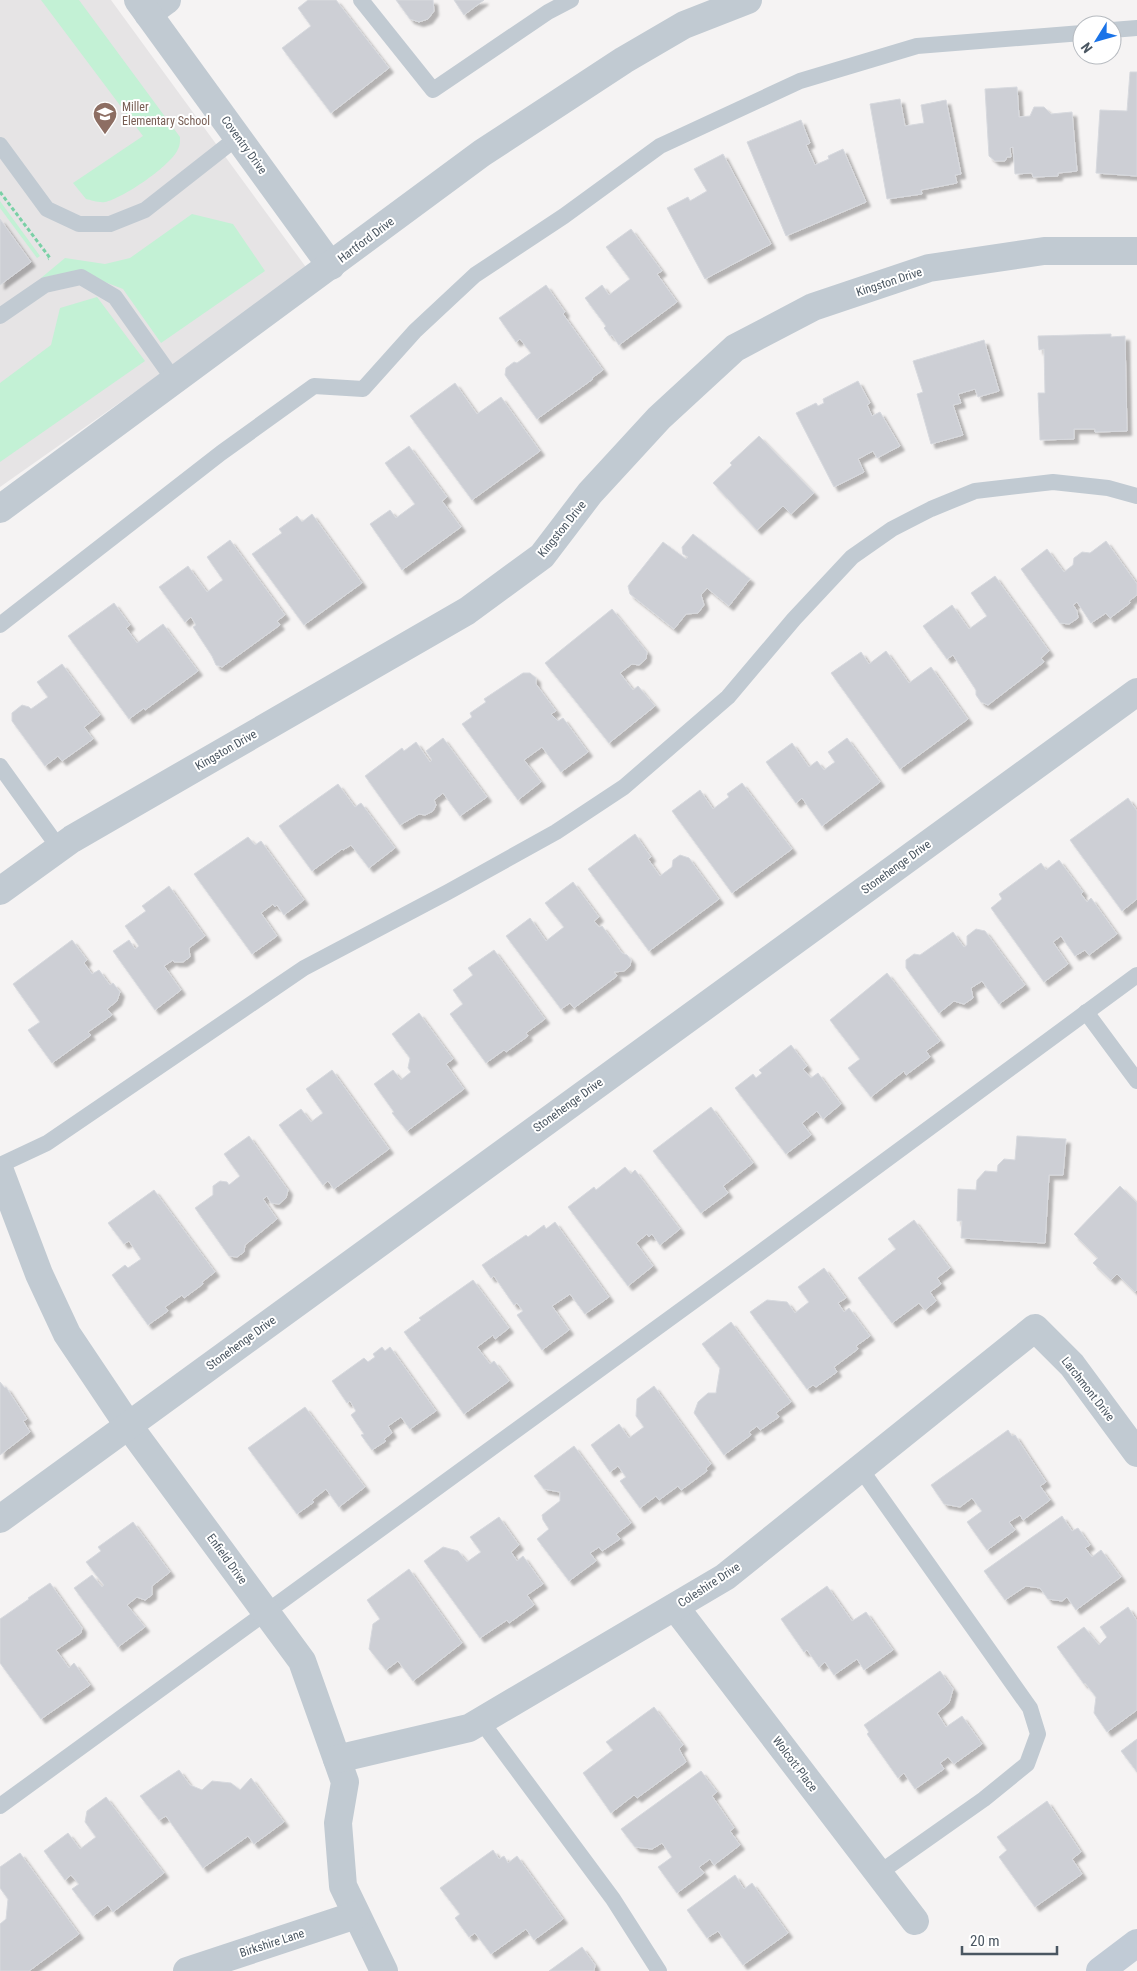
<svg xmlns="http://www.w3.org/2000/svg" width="1137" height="1971" viewBox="0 0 1137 1971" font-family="'Roboto Condensed',sans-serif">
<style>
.education{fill:#e6e4e5}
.green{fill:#c3f1d5}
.building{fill:#cdcfd5;stroke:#d7d9de;filter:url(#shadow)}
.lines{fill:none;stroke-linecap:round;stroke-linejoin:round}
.path{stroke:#7ad0a6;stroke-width:3;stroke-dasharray:4 2.5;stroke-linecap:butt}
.service{stroke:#c1cad2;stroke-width:16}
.minor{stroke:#c1cad2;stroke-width:28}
.tertiary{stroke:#c1cad2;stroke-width:28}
.secondary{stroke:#c1cbd6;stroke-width:28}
.labels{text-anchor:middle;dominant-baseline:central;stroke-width:4;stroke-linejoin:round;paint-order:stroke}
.education-label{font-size:12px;fill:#785e54;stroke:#fff;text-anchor:start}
.street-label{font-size:12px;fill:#4a5661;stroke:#fff}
</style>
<defs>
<filter id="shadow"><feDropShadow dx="4.5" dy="4.5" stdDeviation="1" flood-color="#0004"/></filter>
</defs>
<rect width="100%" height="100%" fill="#f5f3f3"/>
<path class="education" d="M0,0h111l197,270 -308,217z"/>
<g class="green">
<path d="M41,0h38l101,137c0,4 0,9 -2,12 -6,16 -56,50 -73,53 -6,1 -14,-2 -19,-3l-13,-16 70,-47z"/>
<path d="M0,201l40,55 -3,2 -37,-50z"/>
<path d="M192,214l41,10 32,47 -104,72 -38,-54 -47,-18 -35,7 24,-20 40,6 25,-6z"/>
<path d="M97,297l48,64 -145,101v-79l51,-38 9,-37z"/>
</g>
<g class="building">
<path d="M308,0h28l53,68 -58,45 -49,-65 29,-22 -13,-18z"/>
<path d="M396,0h37l1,11 -6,8 -9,3 -9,-3z"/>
<path d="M454,0h30l-20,15z"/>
<path d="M1130,72h7v104l-41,-3 4,-63 27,1z"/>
<path d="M1017,87l2,30 11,-1 4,-9h10l7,7 21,-2 5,59 -19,2v3l-25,1 -1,-4 -17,1 -2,-27 -3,1 1,9h-4l-2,4h-10l-6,-5 -4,-67z"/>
<path d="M900,99l5,27 19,-3 -3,-18 25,-5 15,74 -6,1 2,8 -36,7 1,4 -35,5 -17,-95z"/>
<path d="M801,120l9,23 -4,2 9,20 14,-6 -1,-3 15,-7 23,53 -80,34 -39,-94z"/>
<path d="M723,154l48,90 -66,35 -38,-71 21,-11 2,4 17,-10 -13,-22z"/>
<path d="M0,219l31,43 -31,23z"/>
<path d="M631,229l31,42 -5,3 20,28 -58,43 -7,-10 -2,1 -6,-8 2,-2 -21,-28 17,-13 7,10 21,-16 -24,-32z"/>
<path d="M546,285l19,27 -2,2 40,56 -11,8 1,1 -56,40 -32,-44 1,-7 8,-6 3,1 14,-10 -11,-14 -4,3 -17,-24z"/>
<path d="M1111,334v3l14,-1 2,95 -32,1v-3h-21v10l-34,1 -2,-47h7l-1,-44 -5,1 -1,-14z"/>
<path d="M984,340l15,51 -21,6 -3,-8 -17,5 3,9 -8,2 10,30 -32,9 -14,-50 6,-2 -10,-31z"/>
<path d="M858,381l12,22 -3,2 5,11 8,-4 20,34 -23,12 -4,-7 -15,8 6,13 -30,15 -38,-74 20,-10 2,3 6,-3 -1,-4z"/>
<path d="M455,383l22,31 24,-17 39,54 -68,49 -62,-84z"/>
<path d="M759,436l55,57 -23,21 -8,-8 -26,24 -44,-47 19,-18 -2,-2z"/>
<path d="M409,446l38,51 -5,4 19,26 -59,43 -32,-46 20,-14 6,8 19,-14 -30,-41z"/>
<path d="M312,514l50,69 -58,42 -52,-71 30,-21 -3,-4 18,-13 5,6z"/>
<path d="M693,534l57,45 -21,27 -22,-18 -6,7 3,10 -6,8 -12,1 -12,15 -44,-35 -2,-8 35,-44 23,17 2,-2 -5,-3 -1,-7z"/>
<path d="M230,540l55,75 -8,6 3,4 -58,42 -6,-2 -4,-9 -19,-29 3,-2 -5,-8 -6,5 -26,-35 29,-21 19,26 16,-12 -16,-23z"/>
<path d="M1106,541l31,43v11l-8,6 1,2 -20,15 -4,-5 -15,10 -14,-21 -4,3 4,6 1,7 -9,6 -9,-1 -39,-54 26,-20 17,23 9,-7 1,-7 8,-6 8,1z"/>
<path d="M995,576l54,75 -8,7 3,4 -56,43 -7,-3 -5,-7v-5l-23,-35 -6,4 -24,-33 29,-21 17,24 18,-13 -16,-23z"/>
<path d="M114,603l16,22 -4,3 11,15 26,-19 35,47 -53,39 -1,-2 -15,11 -61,-83z"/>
<path d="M612,609l35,43 -1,7 -7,6 -7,-1 -12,9 13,17 5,-4 17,20 -46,37 -64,-80z"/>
<path d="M886,651l23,32 22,-16 37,52 -68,50 -69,-96 30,-21 8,12z"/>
<path d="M62,664l38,51 -16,12 9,12 -31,22 -4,-5 -13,10 -33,-45v-8l10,-8 7,2 2,2 17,-12 -11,-15z"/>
<path d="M523,673h7l6,5v6l20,27 -5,3 7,7 5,-3 25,34 -27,20 -19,-25 -18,13 17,22 -23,18 -56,-76 10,-7 -2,-4 16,-11 -2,-3z"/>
<path d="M443,738l44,59 -27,19 -17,-23 -9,7 2,5 -3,6 -8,4 -6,-1 -19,11 -35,-49 37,-28 2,3 12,-9 14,20 2,-2 -6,-9z"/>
<path d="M847,738l33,44 -58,44 -20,-28 -6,5 -30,-41 26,-19 17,24 8,-6 7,9 11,-8 -7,-10z"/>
<path d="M742,783l50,66 -60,44 -60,-82 28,-21 13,19 16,-12 -2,-3z"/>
<path d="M338,784l17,23 6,-4 34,45 -26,20 -18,-23 -8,5 -1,-1 -30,22 -33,-45z"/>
<path d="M1128,798l9,13v88l-15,12 -52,-71z"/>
<path d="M635,834l16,23 -3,2 12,17 12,-9 1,-7 7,-5 9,3 30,41 -70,52 -61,-82z"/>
<path d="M248,837l7,8 6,-4 43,59 -20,15 -7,-10 -2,2 -2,-3 -12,9 16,23 -25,18 -58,-80z"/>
<path d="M1059,860l24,32 -2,2 6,8 4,-4 26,36 -28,21 -4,-5 -10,6 -14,-20 -8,6 15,22 -24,18 -53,-74 11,-9 -3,-5 42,-31 5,7z"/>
<path d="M573,882l26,35 -5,4 5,6 3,-1 20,27 5,2 4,5 -1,6 -6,5 -10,1 3,4 -43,32 -4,-5 -9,6 -55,-73 24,-18 16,23 18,-14 -19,-24z"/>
<path d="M169,886l36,50 -16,12 1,9 -7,5h-9l-1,-2 -9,6 17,24 -26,20 -42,-59 16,-11 6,9 4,-3 -14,-20 21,-15 -4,-5z"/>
<path d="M976,929l9,2 40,54 -26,19 -17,-23 -11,7 2,10 -9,6 -10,-3 -15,12 -33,-45v-8l8,-6 6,1 33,-23 11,15 3,-2v-9z"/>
<path d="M72,940l15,20 -3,3 8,11 7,-4 11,15 3,-2 7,9 -3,9 -10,8 5,6 -24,17 3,3 -39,28 -24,-33 12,-8 -27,-38z"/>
<path d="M494,950l51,69 -19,14 2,3 -22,16 -2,-2 -18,13 -36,-49 13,-10 -10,-14 20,-15 -5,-7z"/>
<path d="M887,973l53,68 -14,10 4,6 -24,18 -2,-4 -33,26 -23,-29 12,-9 -30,-39z"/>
<path d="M419,1013l34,46 -7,5 18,25 -57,42 -15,-18 2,-1 -20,-28 19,-14 8,10 10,-8 -3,-4 2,-10 -18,-24z"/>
<path d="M791,1045l16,21 -4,3 8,9 7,-5 23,31 -18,15 -6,-8 -15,12 9,12 -25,19 -51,-66 18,-14 3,4 6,-5 -3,-3z"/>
<path d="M332,1070l57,79 -55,40 -6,-8 -5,4 -44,-60 22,-16 10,13 12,-9 -17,-24z"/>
<path d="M711,1107l42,56 -30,23 5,7 -27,20 -48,-62z"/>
<path d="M249,1136l39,54 -2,8 -7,6 -8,-1 -4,-7 -4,3 14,20 -32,26 -1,7 -7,5 -8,-1 -34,-48 18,-13v-9l7,-5 7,1 2,3 11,-9 -16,-22z"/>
<path d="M1017,1136l49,3 -3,36h-14l-4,68 -84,-5 1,-17h-5l1,-32 18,1 1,-10 8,-9 12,1 1,-7 6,-6 11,1z"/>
<path d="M625,1167l6,7 4,-4 45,59 -20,16 -8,-11 -3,3 -2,-3 -11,9 17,23 -25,20 -60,-79 26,-20 2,3z"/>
<path d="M1120,1186l17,17v87l-2,2 -18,-18 -6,6 -18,-17 5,-5 -24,-24z"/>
<path d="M154,1190l61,82 -13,10 1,2 -19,14 -2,-3 -17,12 3,4 -20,14 -36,-50 13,-10 3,3 13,-9 -12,-18 -5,3 -16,-21z"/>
<path d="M914,1220l36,48 -13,10 4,6 -11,8 6,9 -11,9 -6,-7 -27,20 -34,-45 38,-29 -8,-10z"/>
<path d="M555,1222l54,75 -24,17 -15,-20 -18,12 17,24 -27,20 -25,-35 6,-4 -6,-8 -3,2 -20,-29 -3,2 -9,-13 44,-30 2,2 16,-12 2,4z"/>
<path d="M824,1268l22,30 -8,5 6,9 5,-4 21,28 -14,10 2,3 -24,18 3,5 -21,15 -3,-2 -6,4 -57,-77 17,-12 20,2 8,11 14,-11 -11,-15z"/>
<path d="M473,1280l36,48 -14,11 -2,-4 -16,12 13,17 4,-3 15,20 -45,33 -60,-82 17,-12 -2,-2z"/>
<path d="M731,1322l60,80 -15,11 3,4 -19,13 -3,-4 -8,6 2,3 -27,20 -30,-42 4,-11 10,-9h8l4,-25 -18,-24z"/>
<path d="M382,1347l3,4 5,-4 46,64 -26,18 -9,-12 -13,9 4,7 -8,6 2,2 -14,9 -11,-15 3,-1 -13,-19 5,-4 -6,-10 -3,2 -15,-22 32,-23 4,4 7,-5 -2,-3z"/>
<path d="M0,1382l5,6 1,-1 21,32 -4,2 7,11 -30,23z"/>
<path d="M654,1386l57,78 -5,4 1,3 -26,19 -3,-4 -19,14 -3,-4 -16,12 -20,-27 6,-4 -8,-11 -8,6 -19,-27 28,-21 10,14 15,-11 -8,-11 1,-17z"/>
<path d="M305,1407l60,80 -26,20 -13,-18 -14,11 2,2 -17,12 -49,-66z"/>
<path d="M1008,1430l4,6 3,-1 31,47 -6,4 10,14 -27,20 -3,-5 -11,7 6,8 -28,20 -20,-28 15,-11 -10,-13 -12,9 -16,-3 -13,-19z"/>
<path d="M574,1446l57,77 -15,11 4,5 -18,12 -3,-4 -9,6 6,8 -27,20 -32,-42 12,-10 -6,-9 -1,-5 18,-14v-9l-16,-3 -10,-13z"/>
<path d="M1062,1516l10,15 6,-3 12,17 -5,3 7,9 9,-7 20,27 -45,33 -9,-13 -5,4 -14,-2 -8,-11 -14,-2 -21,14 -21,-29z"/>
<path d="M499,1517l20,28 -8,7 6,9 6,-5 20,28 -16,11 7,10 -25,18 -2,-3 -27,18 -56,-77 19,-14 15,4 9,11 14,-10 -11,-15z"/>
<path d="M133,1522l37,50 -18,14v9l-7,5 -8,-3 -10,8 18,22 -27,20 -44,-59 18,-13 10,12 2,-2 -18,-23 15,-11 -3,-4z"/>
<path d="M409,1569l53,74 -49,38 -15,-20 -12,9 -17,-21 4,-25 7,-5 -13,-19z"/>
<path d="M50,1583l32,45 -1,5 -25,17 13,18 5,-5 16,22 -49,34 -41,-56v-44l29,-20 -1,-1z"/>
<path d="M827,1586l25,35 14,-9 27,38 -29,20 -7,-11 -23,16 -9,-13 -6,5 -12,-17 -3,2 -23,-33z"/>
<path d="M1128,1607l9,14v89l-30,22 -13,-19 2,-16 -11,-14 -1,1 -27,-37 27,-20 15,18 8,-8 -7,-10z"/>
<path d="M940,1671l13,18 -4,14 -12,10 9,14 16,-11 20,28 -28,20 -6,-7 -8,6 4,6 -29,20 -11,-16 -6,5 -31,-44 2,-2 -5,-7z"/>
<path d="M654,1707l29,38 -4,4 7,13 -49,36 -3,-3 -23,18 -28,-40 30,-23 -7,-8z"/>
<path d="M1137,1739v33l-16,-21z"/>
<path d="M179,1770l11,15 12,5 10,-9 19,2 9,7 11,-12 33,44 -30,22 -6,-8 -45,32 -37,-52 -7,4 -19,-24z"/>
<path d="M701,1771l16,21 -5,4 22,32 -4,3 10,14 -26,20 -4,-6 -11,8 5,6 -27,20 -19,-26 14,-10 -10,-14 -10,6 -17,-2 -14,-18z"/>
<path d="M106,1797l58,76 -51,39 -5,-7 -15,11 -21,-27 7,-5 -8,-9 -6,5 -21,-29 24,-18 12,16 16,-12 -11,-15 2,-11z"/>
<path d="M1047,1801l34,51 -9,7 10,15 -47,33 -36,-50 8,-7 -10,-13z"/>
<path d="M493,1850l6,9 5,-3 4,7 9,-7 46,63 -29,21 -8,-11 -35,25 -16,-21 -6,4 -14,-19 5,-4 -20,-26z"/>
<path d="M20,1853l59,81 -50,37h-29v-47l6,-5 2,-20 -8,-11v-21z"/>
<path d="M735,1875l9,14 8,-6 36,50 -45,32 -25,-34 -11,7 -20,-28z"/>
<path d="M582,1947l13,18 -1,6h-45z"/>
</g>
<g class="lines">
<path class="path" d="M0,192l50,66 -2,1"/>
<g class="service">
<path d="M361,0l72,90 115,-78 23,-12"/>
<path d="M1112,30l25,-2"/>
<path d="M0,145l47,64 32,15h31l35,-14 93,-73"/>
<path d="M0,316l45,-31 36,-8 34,20 59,83"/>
<path d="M0,625l221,-172 93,-67 49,3 52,-58 60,-56 89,-59 96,-70 140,-65 117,-35 165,-13"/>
<path d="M0,766l59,82"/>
<path d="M1086,1012l51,69"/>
<path d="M0,1165l47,-22 257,-175 144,-76 108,-60 68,-45 104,-90 66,-78 58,-62 40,-28 39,-20 44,-18 78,-9 55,6 29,8"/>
<path d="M860,1468l170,240 8,26 -11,30 -43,35 -105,74"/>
<path d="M481,1721l132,178 46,72"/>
<path d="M0,1806l761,-554 376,-277"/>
</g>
<g class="minor">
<path d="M148,14l19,-14"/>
<path d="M0,891l72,-52 395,-228 75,-55 48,-63 69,-75 76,-70 78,-41 116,-39 115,-17h93"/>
<path d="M0,1171l39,103 28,60 61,91 174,236 43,121 -7,41 5,63 41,85"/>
<path d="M0,1519l1137,-827"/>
<path d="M675,1607l240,314"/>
<path d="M337,1759l132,-31 256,-151 310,-249 37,37 65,88"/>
<path d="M187,1971l169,-56"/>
</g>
<g class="tertiary">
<path d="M138,0l193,266"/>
<path d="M0,509l482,-356 142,-93 60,-35 64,-25"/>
</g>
<path class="secondary" d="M1100,1971l37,-28"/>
</g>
<defs>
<symbol id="school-pin" viewBox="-11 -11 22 30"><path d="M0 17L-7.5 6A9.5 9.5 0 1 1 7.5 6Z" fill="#8d6e63" stroke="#fff"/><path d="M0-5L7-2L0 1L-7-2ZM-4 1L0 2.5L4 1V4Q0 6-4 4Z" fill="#fff"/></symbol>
</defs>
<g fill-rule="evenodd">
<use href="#school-pin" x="91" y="100" width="28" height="38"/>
</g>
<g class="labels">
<g class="education-label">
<text x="122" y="107">Miller<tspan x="122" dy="14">Elementary School</tspan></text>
</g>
<g class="street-label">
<text transform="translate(244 145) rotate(54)">Coventry Drive</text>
<text transform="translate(366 240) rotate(-37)">Hartford Drive</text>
<text transform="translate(889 282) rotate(-18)">Kingston Drive</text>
<text transform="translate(562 529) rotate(-51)">Kingston Drive</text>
<text transform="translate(226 750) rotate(-30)">Kingston Drive</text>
<text transform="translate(896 867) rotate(-36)">Stonehenge Drive</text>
<text transform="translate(568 1105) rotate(-36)">Stonehenge Drive</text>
<text transform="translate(241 1343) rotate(-36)">Stonehenge Drive</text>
<text transform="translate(1088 1389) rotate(52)">Larchmont Drive</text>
<text transform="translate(227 1559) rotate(54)">Enfield Drive</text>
<text transform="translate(709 1585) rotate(-33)">Coleshire Drive</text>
<text transform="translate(795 1764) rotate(53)">Wolcott Place</text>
<text transform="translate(272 1943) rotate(-18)">Birkshire Lane</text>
</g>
</g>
<g transform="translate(1097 40) rotate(233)"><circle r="24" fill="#ffffff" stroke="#b7bbc0"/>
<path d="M0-4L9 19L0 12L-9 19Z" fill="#1a73e8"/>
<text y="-8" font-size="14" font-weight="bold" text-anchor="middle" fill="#4a5661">N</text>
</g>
<path d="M962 1946v8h95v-8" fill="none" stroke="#4a5661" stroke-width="2.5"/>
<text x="970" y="1946" font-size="15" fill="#4a5661" stroke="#ffffff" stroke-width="4" paint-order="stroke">20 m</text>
</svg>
